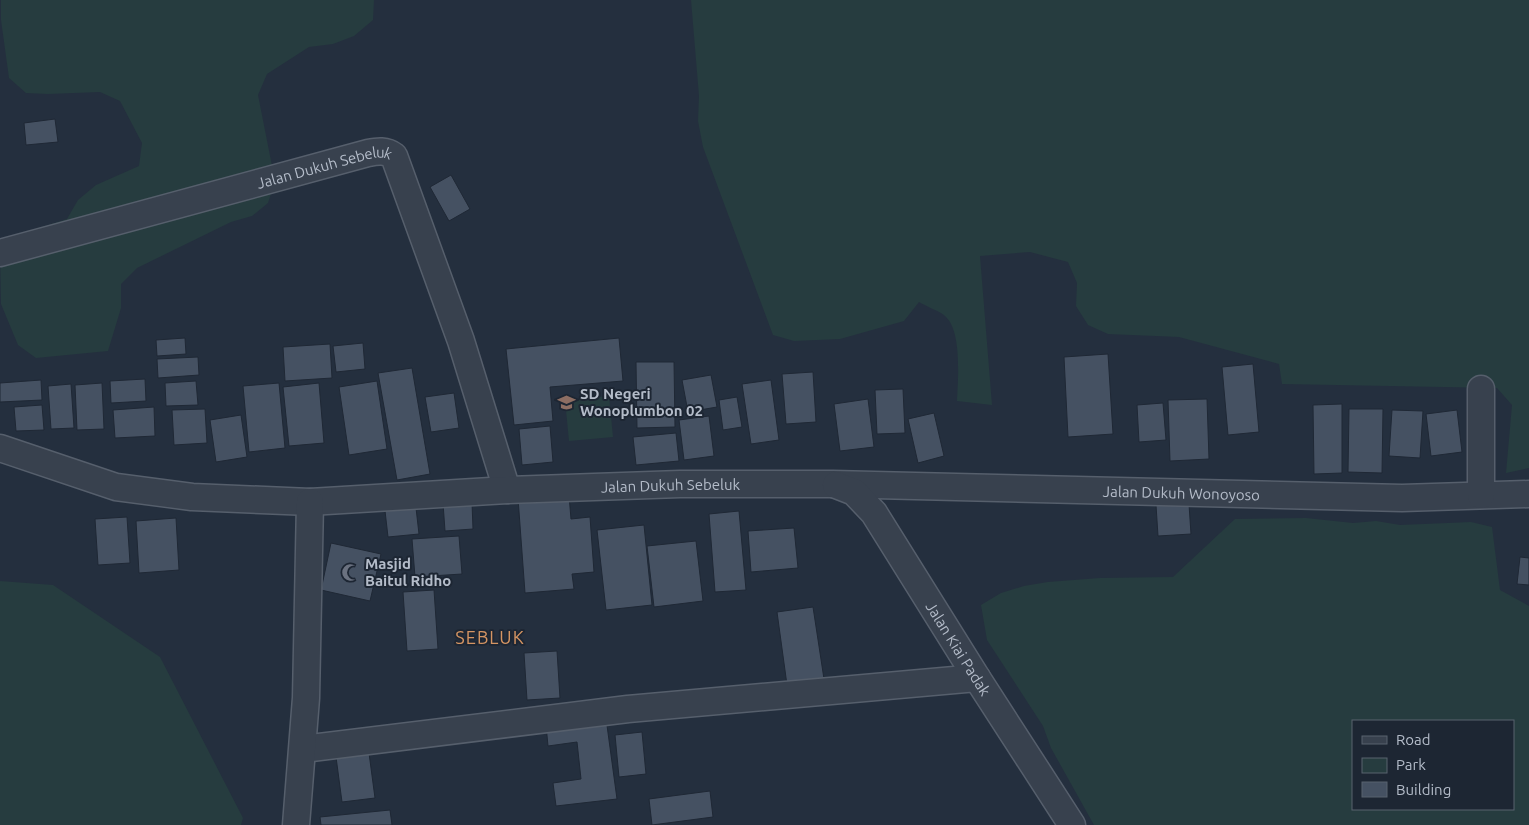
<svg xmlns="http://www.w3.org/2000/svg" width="1529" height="825" viewBox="0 0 1529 825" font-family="Ubuntu,sans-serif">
<rect width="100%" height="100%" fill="#242f3e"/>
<path fill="#263c3f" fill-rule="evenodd" d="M1 0H374L373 20 354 36 333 44 309 47 267 74 258 95 275 181 268 203 252 216 231 222 137 268 121 284V308L108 351 36 358 18 345 1 304 0 249 20 234 67 219 78 200 96 185 139 166 142 143 120 101 100 92 48 94 26 93 9 78 1 20Z
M691 0H1529V468L1506 473 1512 405 1497 388 1282 384 1279 364 1179 337 1108 334 1088 325 1076 306 1077 283 1068 262 1030 252 980 256 992 405 957 401C958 381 962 332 946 317 942 312 925 306 919 302L904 321 840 339 794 341 773 335 703 147 698 121 699 96Z
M609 396 613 437 569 441 565 400Z
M1306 518 1353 523 1376 521 1400 525 1471 522 1492 527 1500 590 1529 606V825H1094L1051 748 1043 726 987 640 981 605 1001 593 1024 586 1048 582 1100 578 1173 577 1235 519ZM1353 721H1513V809H1353Z
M0 581 53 585 160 657 243 818 241 825H0Z"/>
<path fill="#455162" stroke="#1f2835" d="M55 119 58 142 26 145 24 123Z
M451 175 470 209 449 221 430 187Z
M185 338 186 354 157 356 156 340Z
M619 338 623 381 550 387 553 421 514 425 506 349Z
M363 343 365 369 336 372 333 346Z
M330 344 332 378 285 381 283 347Z
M1108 354 1113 434 1068 437 1064 357Z
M198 357 199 375 158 378 157 359Z
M636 362H674L675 427 637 428Z
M1253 364 1259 432 1228 435 1222 367Z
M412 368 430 474 397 480 378 373Z
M813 372 816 422 786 424 782 374Z
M711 375 717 407 688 412 682 380Z
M145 379 146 401 111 403 110 381Z
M41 380 42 400 0 402V383Z
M771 380 779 440 751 444 742 384Z
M196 381 198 405 166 406 165 383Z
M377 381 387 449 349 455 339 387Z
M102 383 104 429 77 430 75 385Z
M279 383 285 448 249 452 243 386Z
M319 383 324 443 289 446 283 387Z
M71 384 74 428 51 429 48 386Z
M903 389 905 433 877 434 875 390Z
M454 393 459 428 431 432 425 397Z
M737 397 742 427 723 430 719 400Z
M868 399 874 447 840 451 834 404Z
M1207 399 1209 459 1170 461 1168 400Z
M1163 403 1166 440 1139 442 1137 405Z
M1342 404V473L1314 474 1313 405Z
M42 405 44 430 16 431 14 407Z
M154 407 155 436 115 438 113 410Z
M205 409 207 443 174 445 172 410Z
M1349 409H1383L1382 473 1348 472Z
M1392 410 1423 411 1420 458 1389 456Z
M1457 410 1462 452 1431 456 1426 414Z
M934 413 944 456 918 463 908 419Z
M241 415 247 457 216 462 210 420Z
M709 416 714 456 684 460 679 420Z
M550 426 553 462 522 465 519 429Z
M676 433 679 461 636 465 633 437Z
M569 495 571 519 590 517 594 572 572 574 574 589 525 593 518 498Z
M415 499 419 534 388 537 384 502Z
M472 502 473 529 445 531 443 503Z
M1189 504 1191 534 1158 536 1156 505Z
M739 511 746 590 715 592 709 514Z
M127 517 130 563 98 565 95 519Z
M176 518 179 570 139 573 136 521Z
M644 525 652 605 606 610 597 530Z
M794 528 798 568 751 572 748 531Z
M459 536 462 574 415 577 412 539Z
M696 541 703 601 654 607 647 546Z
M331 543 381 554 370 601 321 590Z
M1520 557 1529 558V585L1517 584Z
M434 590 438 649 407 651 403 592Z
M813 607 824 679 787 685 777 612Z
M557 651 560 698 527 700 524 653Z
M606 718 617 799 556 806 553 783 581 779 577 742 548 746 546 725Z
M642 732 646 774 619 777 615 735Z
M369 753 375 798 342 802 336 757Z
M710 791 713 817 652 825 649 799Z
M390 810 392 825H321L320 817Z"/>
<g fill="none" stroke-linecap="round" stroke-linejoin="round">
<defs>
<g id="minor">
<path id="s1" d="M0 253 368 153C378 151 386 150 394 156L461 341 507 490"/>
<path id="s2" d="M0 448 116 487 192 497 310 502 507 490 680 484H833L1402 498 1529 494"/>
<path id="s3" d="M836 485 854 492 874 513 977 678 1072 825"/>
<path d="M1481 495V389"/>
<path d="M303 749 628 709 977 678"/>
<path d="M296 825 306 698 310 502"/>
</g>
</defs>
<use href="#minor" stroke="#565f6c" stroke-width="29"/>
<use href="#minor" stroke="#38414e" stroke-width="26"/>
</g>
<defs>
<symbol id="school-bare" viewBox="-9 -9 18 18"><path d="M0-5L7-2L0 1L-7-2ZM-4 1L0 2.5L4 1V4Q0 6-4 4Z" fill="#8d6e63" stroke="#1d2633" stroke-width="2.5" paint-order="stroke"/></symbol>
<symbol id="mosque-bare" viewBox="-9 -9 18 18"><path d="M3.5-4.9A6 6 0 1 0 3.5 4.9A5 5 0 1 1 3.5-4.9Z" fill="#6b7280" stroke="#1d2633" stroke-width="2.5" paint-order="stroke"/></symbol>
</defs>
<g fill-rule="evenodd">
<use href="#school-bare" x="554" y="390" width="25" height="25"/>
<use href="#mosque-bare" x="338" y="560" width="25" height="25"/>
</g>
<g text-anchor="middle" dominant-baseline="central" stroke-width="4" stroke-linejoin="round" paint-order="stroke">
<g font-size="15" fill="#b4bcc9" stroke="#1d2633">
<text stroke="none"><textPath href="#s1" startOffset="336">Jalan Dukuh Sebeluk</textPath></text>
<text stroke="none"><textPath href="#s2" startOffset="678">Jalan Dukuh Sebeluk</textPath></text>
<text stroke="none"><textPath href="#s2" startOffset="1189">Jalan Dukuh Wonoyoso</textPath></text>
<text stroke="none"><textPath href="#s3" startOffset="208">Jalan Kiai Padak</textPath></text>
</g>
<g font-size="15" font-weight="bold" fill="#b4bcc9" stroke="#1d2633" text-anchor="start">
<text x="580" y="393">SD Negeri<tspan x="580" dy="17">Wonoplumbon 02</tspan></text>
<text x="365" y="563">Masjid<tspan x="365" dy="17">Baitul Ridho</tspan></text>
</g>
<g font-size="18" letter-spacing="1" fill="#d59563" stroke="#1d2633">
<text x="490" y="637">SEBLUK</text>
</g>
</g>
<rect x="1352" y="720" width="162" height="90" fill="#1d2633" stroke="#59626f"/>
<rect x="1362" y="736" width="25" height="8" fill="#38414e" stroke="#59626f"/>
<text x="1396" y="745" font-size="15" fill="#b4bcc9">Road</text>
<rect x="1362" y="758" width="25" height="15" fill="#263c3f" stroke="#59626f"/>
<text x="1396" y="770" font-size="15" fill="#b4bcc9">Park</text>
<rect x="1362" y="782" width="25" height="15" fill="#455162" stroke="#59626f"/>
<text x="1396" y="795" font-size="15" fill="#b4bcc9">Building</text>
</svg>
